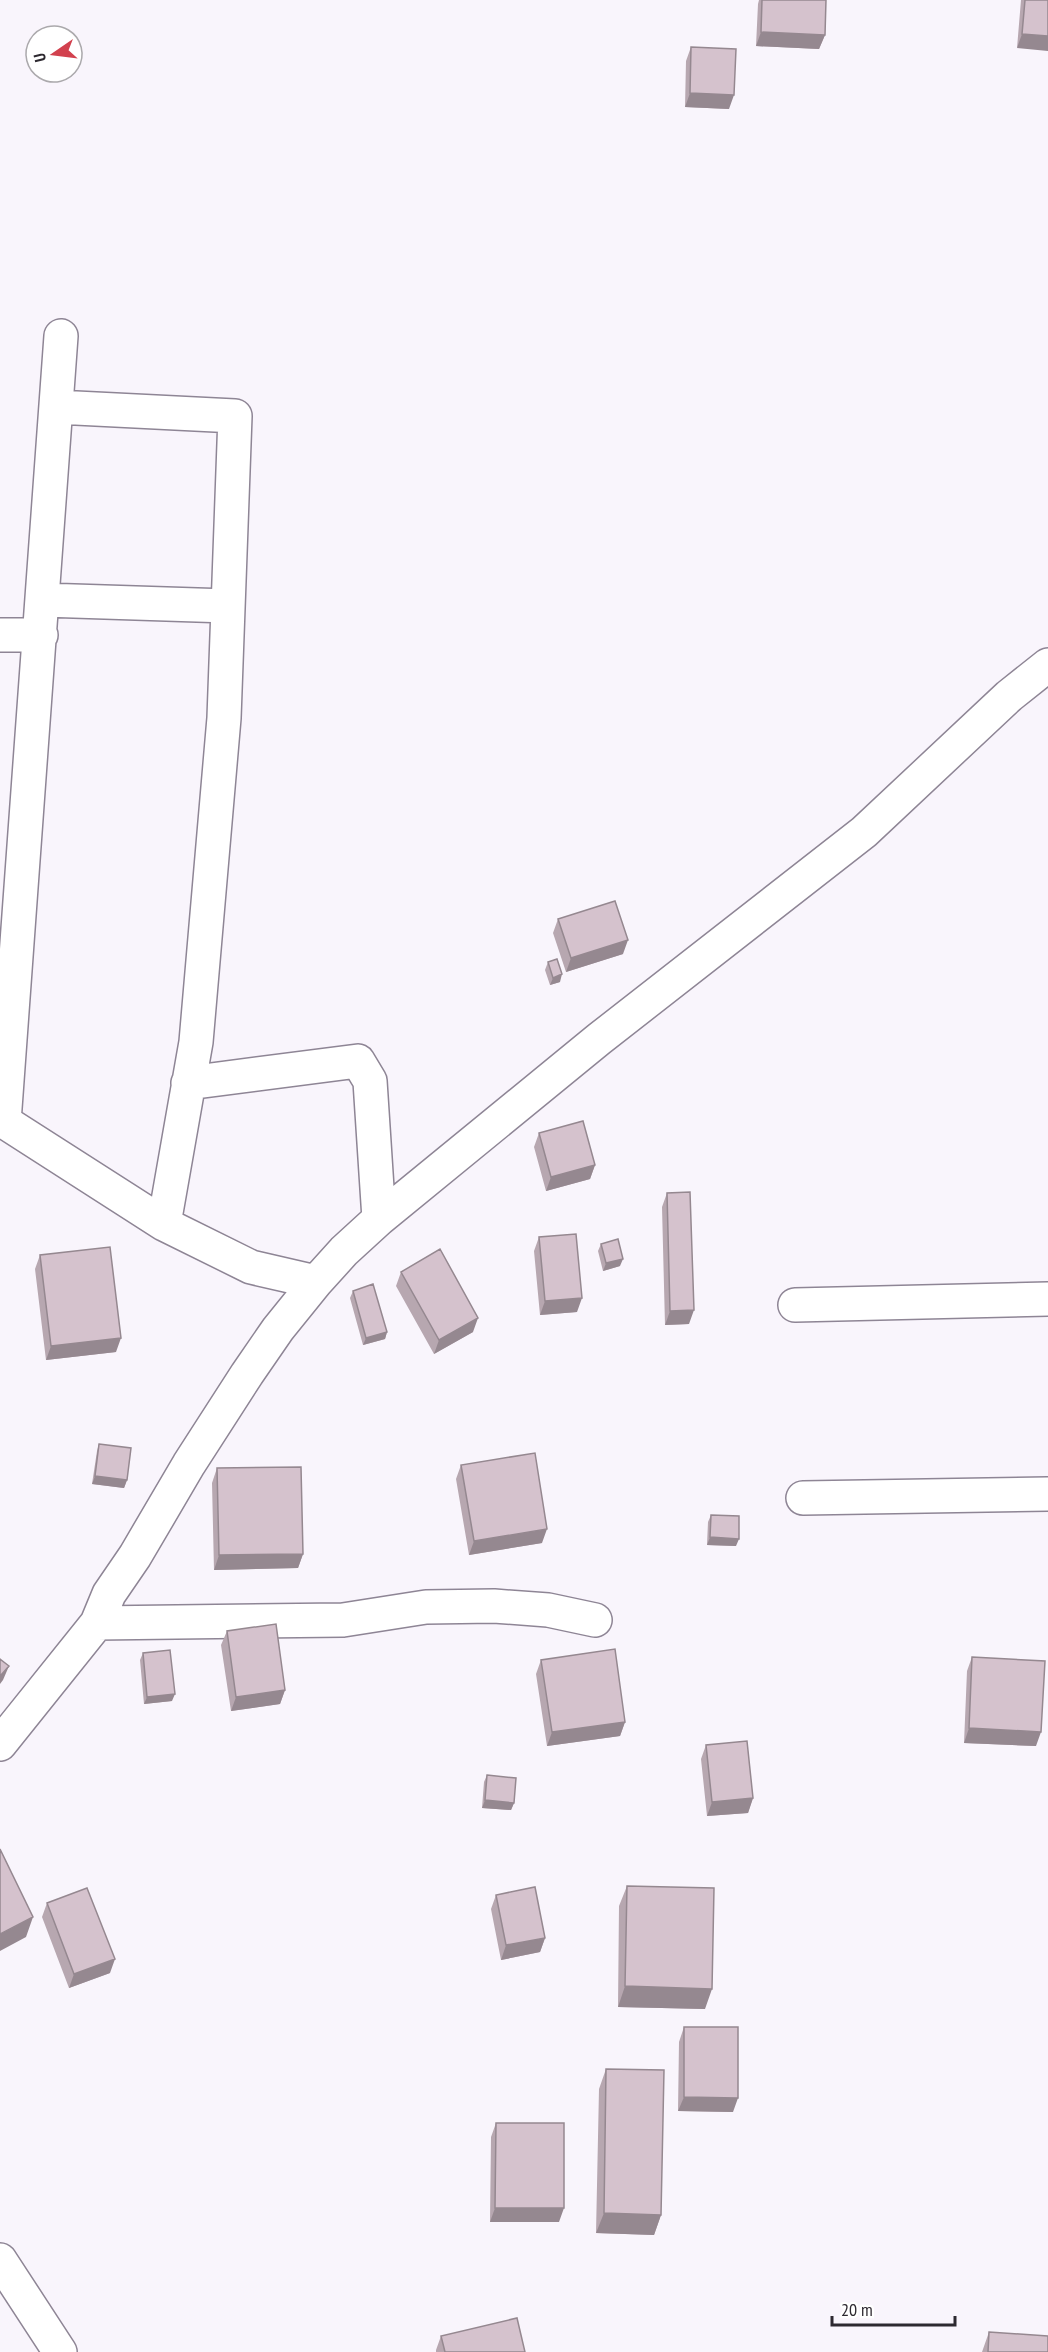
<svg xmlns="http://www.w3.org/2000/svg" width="1048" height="2352" viewBox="0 0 1048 2352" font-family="'PT Sans Narrow',sans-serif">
<rect width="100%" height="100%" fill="#f9f5fc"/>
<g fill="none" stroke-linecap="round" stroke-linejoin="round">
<defs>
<path id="minor" d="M56 407 235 416 224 718 196 1042 164 1224
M43 600 228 606
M0 635H41
M188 1083 358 1061 370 1081 379 1219
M0 1119 164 1224 251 1267 316 1282
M4 1122 61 336
M795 1305 1048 1299
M803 1498 1048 1494
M97 1623 343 1620 426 1607 494 1606 548 1610 595 1620
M0 1744 97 1623 109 1594 135 1556 189 1464 247 1374 278 1329 316 1282 344 1251 379 1219 599 1039 864 832 1009 696 1048 665
M0 2260 60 2352"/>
</defs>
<use href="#minor" stroke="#8e8595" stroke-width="36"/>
<use href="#minor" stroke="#fff" stroke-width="33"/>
</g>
<path fill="#b7a7b0" d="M759 0H826L825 35 819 49 756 46 758 4Z
M1021 0H1048L1017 48Z
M691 47 729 109 685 107 686 61Z
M558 919 623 954 566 972 553 933Z
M548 962 560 982 550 985 545 970Z
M539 1133 595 1165 590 1179 546 1191 534 1147Z
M667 1193 689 1324 665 1325 662 1207Z
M539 1237 577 1312 540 1315 534 1251Z
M601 1244 620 1266 603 1271 598 1251Z
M40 1255 116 1352 46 1360 35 1269Z
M401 1272 473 1332 434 1354 396 1286Z
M353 1291 387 1332 385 1339 363 1345 350 1298Z
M99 1444 127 1480 124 1488 92 1484 97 1451Z
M461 1465 542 1543 469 1555 456 1479Z
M217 1468 303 1554 298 1568 214 1570 212 1483Z
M711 1515 736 1546 707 1545 708 1522Z
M227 1631 285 1690 280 1704 231 1711 221 1645Z
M143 1653 172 1701 144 1704 140 1660Z
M972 1657 1036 1746 964 1743 967 1671Z
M541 1660 625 1722 620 1736 547 1746 536 1674Z
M706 1745 753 1798 748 1813 707 1816 701 1759Z
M487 1775 514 1803 511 1810 482 1808 484 1782Z
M627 1886 705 2009 618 2007 619 1906Z
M496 1895 545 1938 540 1952 501 1960 491 1909Z
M47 1903 110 1973 69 1988 42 1917Z
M684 2027 733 2112 678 2111 679 2042Z
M606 2069 661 2215 654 2235 596 2233 599 2089Z
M496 2123 559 2222H490L491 2137Z
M989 2332 1048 2352H982Z
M441 2336 525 2352H436V2350Z"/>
<path fill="#958890" d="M761 32 825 35 819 49 756 46Z
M1022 34 1048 36V51L1017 48Z
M690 93 734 95 729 109 685 107Z
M628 940 623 954 566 972 571 958Z
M562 974 560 982 550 985 553 978Z
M595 1165 590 1179 546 1191 551 1177Z
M623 1259 620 1266 603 1271 606 1263Z
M582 1298 577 1312 540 1315 545 1301Z
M694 1310 689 1324 665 1325 670 1311Z
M478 1318 473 1332 434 1354 439 1340Z
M387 1332 385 1339 363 1345 366 1338Z
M121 1338 116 1352 46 1360 51 1346Z
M95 1476 127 1480 124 1488 92 1484Z
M547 1529 542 1543 469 1555 474 1541Z
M710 1537 739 1539 736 1546 707 1545Z
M303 1554 298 1568 214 1570 219 1555Z
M9 1666 3 1680 0 1684V1676Z
M285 1690 280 1704 231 1711 236 1697Z
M175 1694 172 1701 144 1704 147 1697Z
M625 1722 620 1736 547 1746 552 1732Z
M969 1728 1041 1732 1036 1746 964 1743Z
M753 1798 748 1813 707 1816 712 1802Z
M485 1800 514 1803 511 1810 482 1808Z
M33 1917 26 1937 0 1951V1934Z
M545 1938 540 1952 501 1960 506 1945Z
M115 1959 110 1973 69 1988 74 1974Z
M625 1986 712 1989 705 2009 618 2007Z
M684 2097 738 2098 733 2112 678 2111Z
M495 2208H564L559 2222H490Z
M604 2213 661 2215 654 2235 596 2233Z"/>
<path fill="#d5c2cd" stroke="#958890" stroke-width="1.5" d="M762 0H826L825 35 761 32Z
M1025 0H1048V36L1022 34Z
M691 47 736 49 734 95 690 93Z
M615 901 628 940 571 958 558 919Z
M557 959 562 974 553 978 548 962Z
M583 1121 595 1165 551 1177 539 1133Z
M690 1192 694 1310 670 1311 667 1193Z
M576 1234 582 1298 545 1301 539 1237Z
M618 1239 623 1259 606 1263 601 1244Z
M110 1247 121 1338 51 1346 40 1255Z
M440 1249 478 1318 439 1340 401 1272Z
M373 1284 387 1332 366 1338 353 1291Z
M99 1444 131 1448 127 1480 95 1476Z
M535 1453 547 1529 474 1541 461 1465Z
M301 1467 303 1554 219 1555 217 1468Z
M711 1515 739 1516V1539L710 1537Z
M276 1624 285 1690 236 1697 227 1631Z
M615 1649 625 1722 552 1732 541 1660Z
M170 1650 175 1694 147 1697 143 1653Z
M972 1657 1045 1661 1041 1732 969 1728Z
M0 1659 9 1666 0 1676Z
M747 1741 753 1798 712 1802 706 1745Z
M487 1775 516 1778 514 1803 485 1800Z
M0 1849 33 1917 0 1934Z
M627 1886 714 1888 712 1989 625 1986Z
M535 1887 545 1938 506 1945 496 1895Z
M87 1888 115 1959 74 1974 47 1903Z
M684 2027H738V2098L684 2097Z
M606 2069 664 2070 661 2215 604 2213Z
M496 2123H564V2208H495Z
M517 2318 525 2352H445L441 2336Z
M989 2332 1048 2336V2352H988Z"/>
<g transform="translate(54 54) rotate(256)"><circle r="28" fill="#ffffff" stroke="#aba9ac" stroke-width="1.5"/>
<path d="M0-4.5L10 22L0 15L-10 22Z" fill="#d2414e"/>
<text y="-9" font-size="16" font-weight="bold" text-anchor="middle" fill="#2d2930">U</text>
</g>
<path d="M832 2316v9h123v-9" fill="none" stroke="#2d2930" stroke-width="3"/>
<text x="841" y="2316" font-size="18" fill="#2d2930" stroke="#ffffff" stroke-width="4.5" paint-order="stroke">20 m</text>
</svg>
